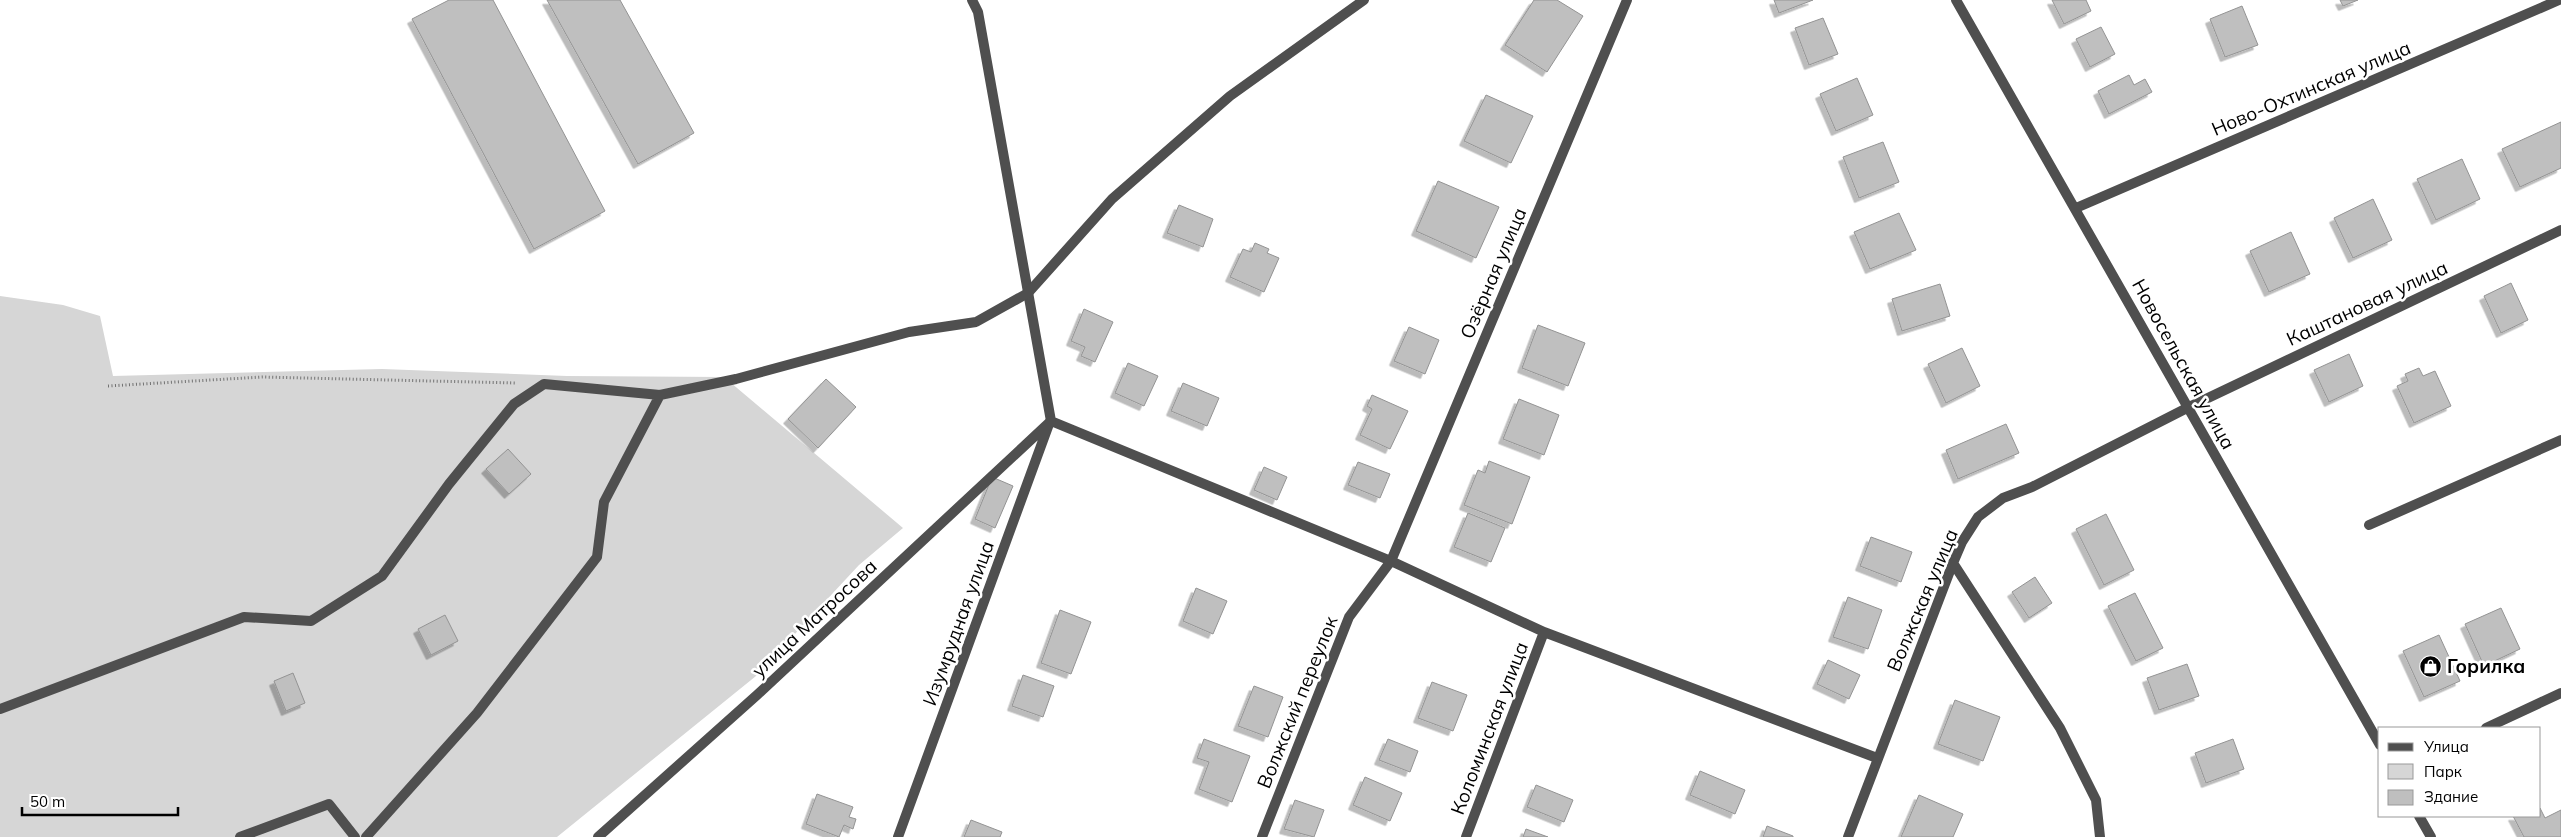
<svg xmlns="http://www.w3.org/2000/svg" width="2561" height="837" viewBox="0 0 2561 837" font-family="Mulish,sans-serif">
<defs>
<filter id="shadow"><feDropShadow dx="-4.5" dy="4.5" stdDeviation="0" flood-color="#0004"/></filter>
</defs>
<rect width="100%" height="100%" fill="#fff"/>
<path fill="#d6d6d6" d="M0 296 63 305 100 316 113 376 382 369 567 376 724 377 903 528 859 565 756 676 557 837H0Z"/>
<path fill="#bfbfbf" stroke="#939393" filter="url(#shadow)" d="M449 0H493L605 211 534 249 412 19Z
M547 0H620L694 133 638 164Z
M1534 0H1557L1583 16 1547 72 1505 45Z
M1774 0H1813L1779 13Z
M2052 0H2086L2091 11 2064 24Z
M2340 0H2358L2343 6Z
M2242 6 2258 45 2225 57 2210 19Z
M1823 18 1838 54 1809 65 1795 28Z
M2101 27 2115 54 2090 67 2076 39Z
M2129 75 2134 85 2145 79 2152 92 2109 114 2098 91Z
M1857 78 1873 115 1836 131 1820 94Z
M1486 95 1533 116 1511 163 1464 141Z
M2561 122V168L2520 187 2502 149Z
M1883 142 1899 182 1859 198 1843 157Z
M2462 159 2480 199 2436 220 2417 179Z
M1438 181 1499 207 1476 258 1416 231Z
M2373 199 2392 240 2353 258 2334 218Z
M1179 205 1213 219 1203 247 1167 233Z
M1899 213 1916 250 1870 269 1854 232Z
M2291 232 2310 274 2269 292 2250 251Z
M1255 243 1269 249 1267 253 1279 258 1264 292 1230 277 1243 249 1251 252Z
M2511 283 2528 320 2501 333 2484 296Z
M1940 284 1950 316 1902 331 1892 299Z
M1084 309 1113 322 1095 362 1081 356 1085 347 1071 341Z
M1538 325 1585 343 1568 386 1522 368Z
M1409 327 1439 340 1425 374 1394 361Z
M1962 348 1980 386 1946 403 1928 364Z
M2349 354 2363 386 2329 402 2314 370Z
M1128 363 1158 376 1144 406 1115 393Z
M2419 368 2423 376 2435 371 2451 406 2414 423 2397 386 2408 381 2405 374Z
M826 379 856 407 818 448 788 419Z
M1183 383 1219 398 1207 426 1171 411Z
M1372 395 1408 411 1390 449 1360 435 1372 409 1367 406Z
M1519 399 1559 415 1544 455 1503 439Z
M2006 424 2019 453 1958 479 1946 450Z
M508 449 531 474 509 494 486 469Z
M1489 461 1530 477 1512 524 1464 505 1478 470 1485 473Z
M1358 462 1390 474 1380 498 1348 485Z
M1264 467 1287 477 1277 500 1254 490Z
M992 477 1013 486 995 528 975 519Z
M1468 513 1505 528 1491 562 1454 547Z
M2106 514 2134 570 2104 585 2076 529Z
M1871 537 1912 552 1901 582 1860 566Z
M2035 577 2052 603 2029 618 2012 592Z
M1196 588 1227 601 1213 634 1183 621Z
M2135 593 2163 648 2136 661 2108 606Z
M1848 597 1882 610 1868 649 1833 637Z
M2501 608 2520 649 2484 666 2465 624Z
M1060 610 1091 622 1071 674 1041 663Z
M445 615 458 641 431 655 418 629Z
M2439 635 2460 681 2424 697 2403 651Z
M1828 660 1860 675 1849 699 1817 684Z
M2187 664 2199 696 2159 710 2147 678Z
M293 673 305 703 286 711 274 681Z
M1023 675 1054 686 1043 717 1012 706Z
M1432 682 1467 695 1453 731 1418 718Z
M1254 686 1283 697 1268 737 1238 726Z
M1955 700 2000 717 1983 761 1938 744Z
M1204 739 1250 756 1232 802 1199 789 1209 762 1197 758Z
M1388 739 1418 751 1410 772 1379 760Z
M2233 739 2244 769 2206 783 2195 753Z
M1700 771 1745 790 1735 814 1690 795Z
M1365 777 1402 793 1390 821 1353 805Z
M1536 785 1573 800 1564 822 1527 807Z
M817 794 853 807 849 817 856 819 853 829 844 825 839 837 806 824Z
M1919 795 1963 814 1953 837H1901Z
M1295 800 1324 810 1314 837 1284 829Z
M2540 808 2545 818 2561 810V837H2524L2513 816H2540Z
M971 820 1002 832 1000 837H964Z
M1767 826 1793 836V837H1763Z
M1526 829 1548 837H1523Z"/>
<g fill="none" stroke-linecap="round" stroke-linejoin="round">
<path stroke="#717171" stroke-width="3" stroke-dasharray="1 2.5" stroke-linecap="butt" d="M108 386 262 377 516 383"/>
<path stroke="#4f4f4f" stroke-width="10" d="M972 0 978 12 1051 421 1391 561 1627 0
M2369 525 2561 440"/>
<path stroke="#4f4f4f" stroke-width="10" d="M1953 563 2060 728 2096 800 2100 837
M0 709 244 617 311 621 382 576 449 484 514 404 544 384 660 395
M2486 728 2561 693
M240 837 329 804 355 837
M366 837 477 713 597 557 604 502 660 395 736 379 909 332 976 322 1028 293 1112 199 1230 96 1364 0
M598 837 757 695 1051 421
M898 837 1049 424
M1262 837 1349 617 1391 561 1544 632 1877 758
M1466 837 1544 632
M1848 837 1953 563 1962 542 1978 517 2003 498 2032 487 2189 407 2561 230"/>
<path stroke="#4f4f4f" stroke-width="10" d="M1956 0 2380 745
M2076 208 2559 0
M2419 816 2431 837"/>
</g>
<defs>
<symbol id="shop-disc" viewBox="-11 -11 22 22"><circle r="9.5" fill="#000" stroke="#fff"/><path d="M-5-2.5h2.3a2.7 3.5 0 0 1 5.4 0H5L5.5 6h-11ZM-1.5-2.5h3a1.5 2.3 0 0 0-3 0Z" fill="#fff"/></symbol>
</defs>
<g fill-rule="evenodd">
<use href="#shop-disc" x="2418" y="654" width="25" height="25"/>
</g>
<g text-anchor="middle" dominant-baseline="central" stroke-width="5" stroke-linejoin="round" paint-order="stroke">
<g font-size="19" fill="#000" stroke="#fff">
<text transform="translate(2311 88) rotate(-23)">Ново-Охтинская улица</text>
<text transform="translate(1493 273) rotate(-67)">Озёрная улица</text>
<text transform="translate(2367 303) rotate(-25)">Каштановая улица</text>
<text transform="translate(2184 364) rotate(61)">Новосельская улица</text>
<text transform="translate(1922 600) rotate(-67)">Волжская улица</text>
<text transform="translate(814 618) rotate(-43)">улица Матросова</text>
<text transform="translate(958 623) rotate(-70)">Изумрудная улица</text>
<text transform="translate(1297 702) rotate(-68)">Волжский переулок</text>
<text transform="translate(1489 728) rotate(-69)">Коломинская улица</text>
</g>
<g font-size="19" font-weight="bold" fill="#000" stroke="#fff" text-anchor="start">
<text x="2447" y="666">Горилка</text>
</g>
</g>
<rect x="2378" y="727" width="162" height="90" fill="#ffffff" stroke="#999999"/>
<rect x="2388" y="743" width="25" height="8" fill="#4f4f4f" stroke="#999999"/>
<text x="2424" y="752" font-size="15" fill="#000000">Улица</text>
<rect x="2388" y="764" width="25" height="15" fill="#d6d6d6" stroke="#999999"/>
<text x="2424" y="777" font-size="15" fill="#000000">Парк</text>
<rect x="2388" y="790" width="25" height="15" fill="#bfbfbf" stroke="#999999"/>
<text x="2424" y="802" font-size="15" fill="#000000">Здание</text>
<path d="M22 807v8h156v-8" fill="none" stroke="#000000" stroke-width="2.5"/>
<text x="30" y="807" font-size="15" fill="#000000" stroke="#ffffff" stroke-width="4" paint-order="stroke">50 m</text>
</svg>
